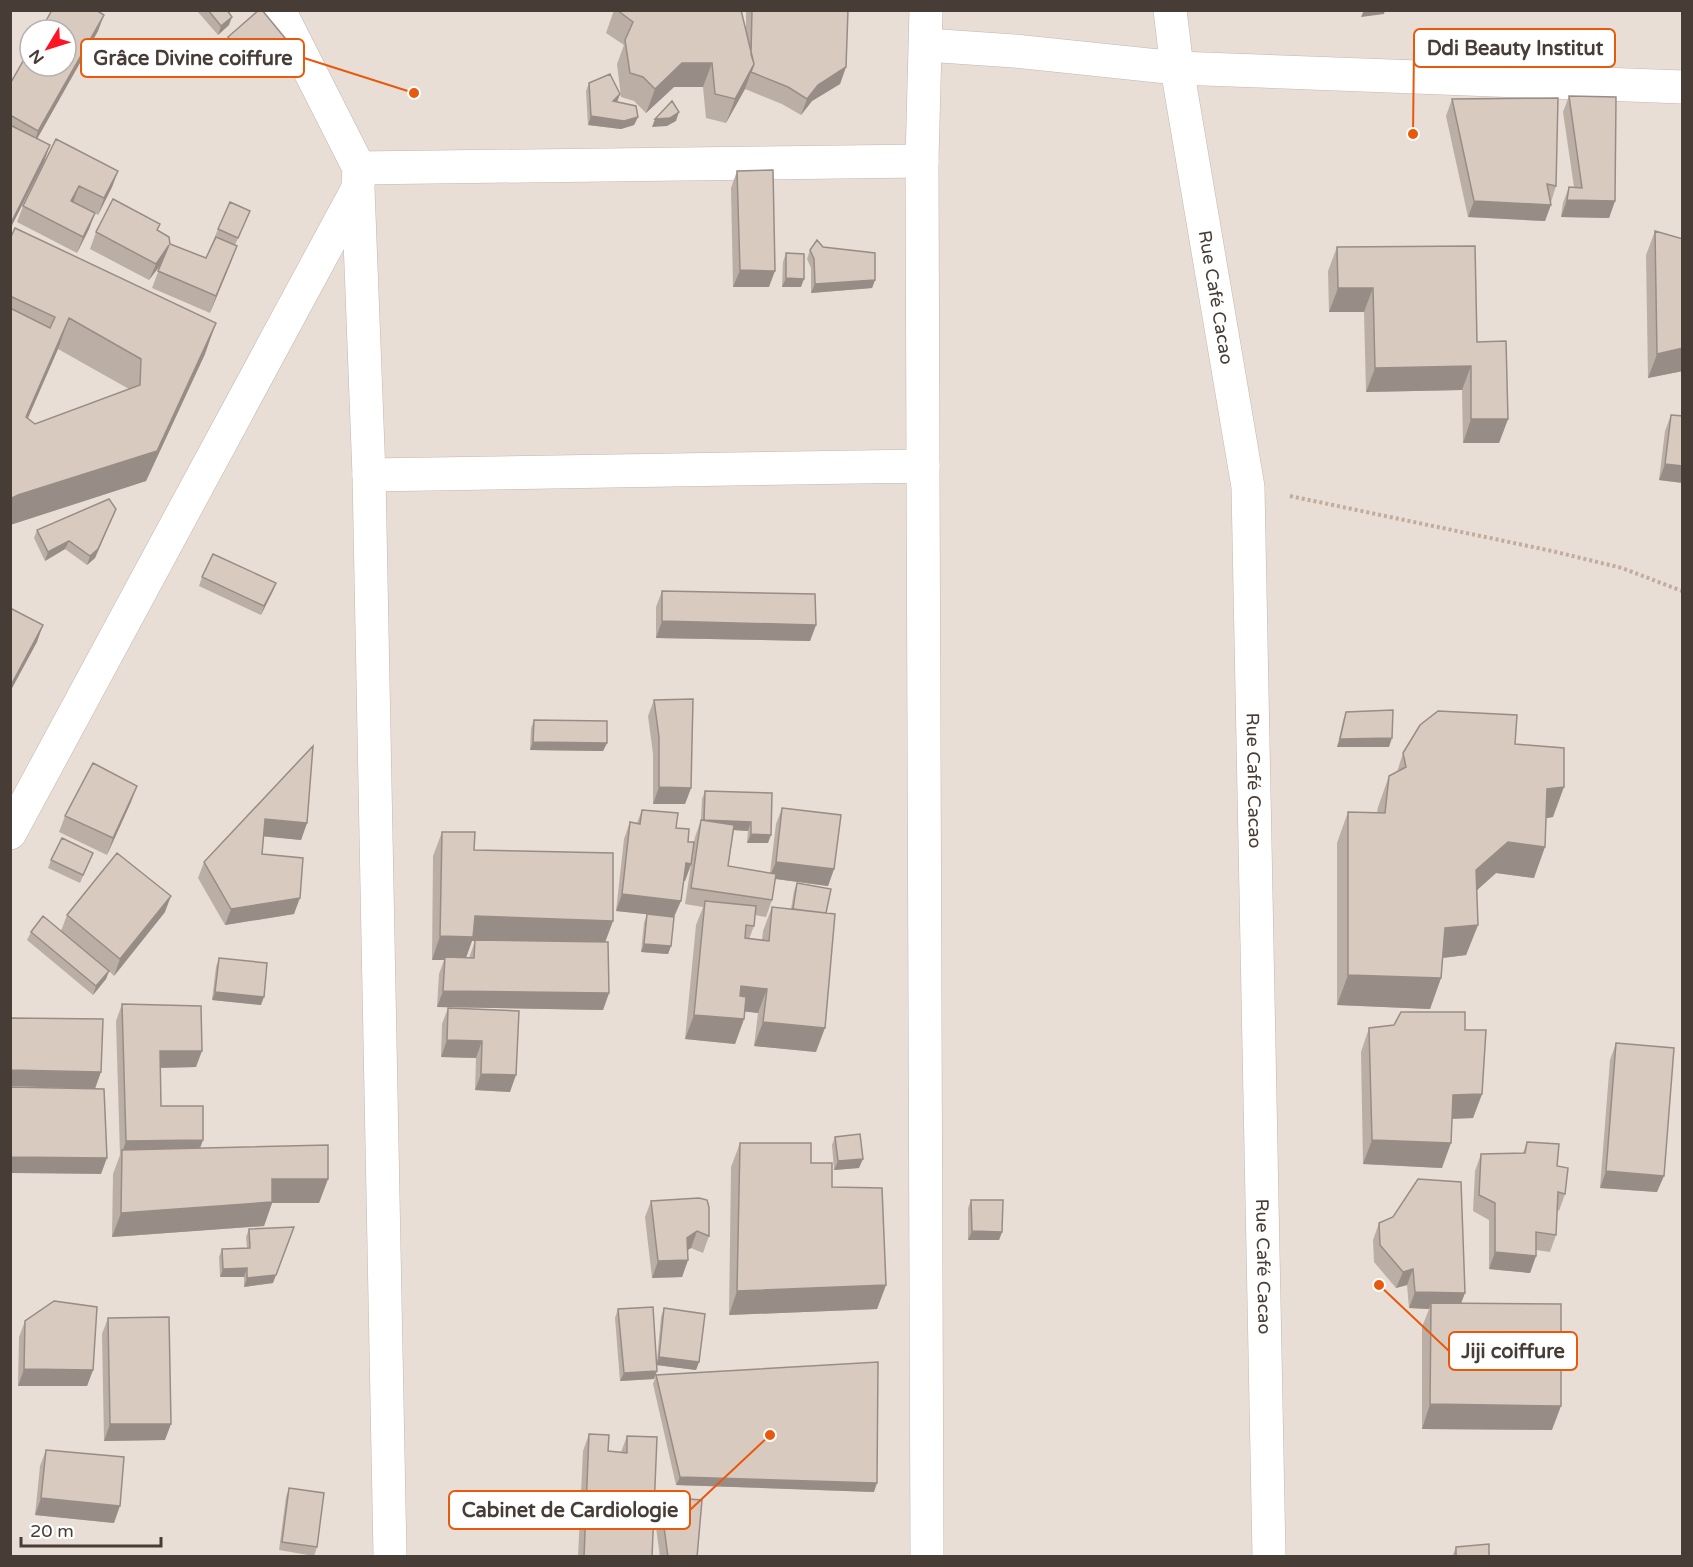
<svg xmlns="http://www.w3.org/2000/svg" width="1693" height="1567" viewBox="0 0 1693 1567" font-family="'Varela Round',sans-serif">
<rect width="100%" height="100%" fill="#f4eee8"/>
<path fill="#e8ded6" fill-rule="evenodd" d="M11 11H1682V1556H11ZM30 30H66V66H30Z"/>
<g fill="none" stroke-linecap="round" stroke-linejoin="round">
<defs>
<g id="street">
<path d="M279 10 359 168 358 188 369 475 390 1556"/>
<path id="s1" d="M1170 10 1177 68 1248 487 1269 1556"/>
<path d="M926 45 1014 51 1177 68 1682 87"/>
<path d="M359 168 922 161"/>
<path d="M923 466 922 161 926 10"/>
<path d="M369 475 923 466 927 1556"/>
<path d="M10 833 357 190"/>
</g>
</defs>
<use href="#street" stroke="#c3b6ad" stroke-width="34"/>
<path stroke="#c2ac9b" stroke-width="4" stroke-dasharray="3 3" stroke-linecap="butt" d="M1290 496 1552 551 1622 568 1682 591"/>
<use href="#street" stroke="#fff" stroke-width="33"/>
</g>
<path fill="#bbaea5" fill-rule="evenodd" d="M199 10H227L229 25 218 35 198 12Z
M614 10H741L746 31V10H848L846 67 840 84 812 101 801 115 782 104 745 89 726 123 706 118 703 87H674L646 113 634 101 621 97 617 64 624 45 606 33Z
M98 31 37 138 44 162 10 229V84Z
M228 37 294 49 291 57 270 75 260 62 247 73 224 45Z
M589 83 620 94 617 102 638 117 634 125 621 129 588 125 586 91Z
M1569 96 1615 201 1609 218 1561 217 1563 203 1569 187H1574L1563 112Z
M1452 99 1556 186 1545 221 1468 217 1446 116Z
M118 171 112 187 98 215 95 213 89 229 77 253 17 222 23 206Z
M737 171 769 287H733L731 188Z
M250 211 235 245 231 262 210 313 152 288 161 264 149 280 90 249 96 232 158 231 170 244 206 258 218 229Z
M1655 231 1683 371 1648 378 1646 255Z
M10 239 205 354 146 481 10 525ZM58 349 129 389 35 424 27 418Z
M823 247 875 280 872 288 811 293V268L807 259 810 250Z
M1337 247 1477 342 1508 419 1499 443H1463L1462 390 1366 392 1364 312H1329L1328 271Z
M786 253 801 287H782L783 262Z
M1671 415 1683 483 1659 480 1665 431Z
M116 509 95 558 87 565 65 549 45 561 34 538 37 530Z
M202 577 276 583 261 615 199 586Z
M662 591 816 625 810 641 656 638V607Z
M654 700 691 788 685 804H653V754L648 716Z
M1346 712 1389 747H1337L1343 721Z
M534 720 607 743 603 751 530 750 531 728Z
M1515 744 1553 817 1546 818 1534 878 1496 873 1477 890 1478 925 1466 955 1443 958 1441 978 1430 1009 1337 1005V843L1348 812H1377L1378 807 1389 776 1397 772 1403 753Z
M313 746 307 823 301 840 264 836 262 854 294 914 225 925 198 878 204 862Z
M705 791 772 793 768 843H747L748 831 734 830 728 866 770 873 776 824 782 808 834 869 828 886 775 879 772 900 766 917 755 915 754 926 749 939 762 940 763 931 772 907 791 909 794 891 797 883 826 913 816 1052 754 1046 758 1013 744 1011V1019L735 1044 685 1039 696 925 703 907 685 904 691 865 685 881 683 880 674 917 671 946 668 954 641 952 644 923 647 914 672 917 616 911 624 839 630 822 637 823 642 810 676 828 688 842 692 853 695 837 701 820 702 799Z
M131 802 107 855 59 832 65 816Z
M442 832 474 850 613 921 605 942 609 993 603 1010 437 1007 439 974 444 960H432L433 856ZM472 941H475L469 958H465Z
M93 853 80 883 48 868 51 860Z
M165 912 114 976 109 971 106 979 93 995 27 940 31 932 61 931 67 915Z
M219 958 261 1005 212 1000 216 967Z
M122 1004 196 1067 161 1068V1106L200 1148 328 1179 319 1203H272L264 1226 112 1237 113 1174 120 1155 116 1021Z
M448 1008 519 1011 510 1092 475 1090 476 1058 441 1057 442 1024Z
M1369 1028 1465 1030 1482 1094 1473 1118 1452 1119 1442 1168 1363 1164 1361 1052Z
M1616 1043 1657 1192 1600 1188 1610 1060Z
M835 1137 859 1168 834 1170 832 1145Z
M1527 1142 1557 1166 1565 1194 1559 1211 1557 1210 1556 1235 1550 1252 1536 1250V1256L1530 1273 1489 1269V1220L1473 1211 1475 1171 1481 1154 1523 1153Z
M740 1143 811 1163 832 1187 886 1285 877 1309 729 1315 731 1167Z
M971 1200 1002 1232 999 1240H968V1208Z
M651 1201 709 1236 703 1253 691 1248 688 1250V1260L682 1277 652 1278 645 1217Z
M1379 1223 1461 1304 1552 1430 1422 1429V1327L1429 1309 1409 1308 1407 1285 1396 1288 1374 1262 1373 1240Z
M249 1229 273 1283 244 1287V1277H220L219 1257 222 1249 247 1248 246 1237Z
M664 1308 699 1362 696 1370 657 1365V1371L654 1379 620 1381 615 1318 618 1309 657 1360 661 1317Z
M108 1318 165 1440 104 1441 102 1334Z
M25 1321 93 1370 87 1386H18L19 1337Z
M656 1375 874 1492 676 1485 653 1384Z
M589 1434 608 1451 621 1452 627 1436 652 1557H578L583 1451Z
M46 1450 114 1523 35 1515 40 1466Z
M289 1488 317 1547 314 1556 279 1550 286 1497Z
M660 1497 697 1557H660L654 1513Z
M1456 1547 1489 1557H1452Z"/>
<path fill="#988d86" d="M1364 10H1385L1384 14 1361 17Z
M104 15 98 31 32 148 38 131Z
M232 17 229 25 218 35 221 26Z
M294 49 291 57 270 75 273 66Z
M263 54 260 62 247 73 250 64Z
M682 63H712L703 87H674L646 113 655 89Z
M754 64 745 89 726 123 735 99Z
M846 67 840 84 812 101 801 115 807 99 818 85Z
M620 94 617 102 613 101Z
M679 112 676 121 667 126 652 127 655 119Z
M591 116 638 117 634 125 621 129 588 125Z
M50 145 44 162 10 229V225Z
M118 171 112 187 98 215 104 198Z
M79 186 73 203 71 201Z
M1567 200 1615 201 1609 218 1561 217Z
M1474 201 1551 205 1545 221 1468 217Z
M95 213 89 229 77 253 83 237Z
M169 245 163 262 149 280 156 264Z
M237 246 231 262 210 313 216 296Z
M740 270 775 271 769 287H733Z
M786 278 804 279 801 287H782Z
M875 280 872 288 811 293 815 284Z
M1338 288H1373L1364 312H1329Z
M69 318 58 349 15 448 26 417Z
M216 323 205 354 146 481 10 525V499Z
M1683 348V371L1648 378 1657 354Z
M1471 366 1462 390 1366 392 1375 368Z
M1471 419H1508L1499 443H1463Z
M1665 464 1683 466V483L1659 480Z
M116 509 95 558 87 565 90 556Z
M69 541 65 549 45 561 48 552Z
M276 583 273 591 261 615 264 606Z
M662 621 816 625 810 641 656 638Z
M43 625 37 642 10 692V687Z
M1392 738 1389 747H1337L1340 739Z
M533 742 607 743 603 751 530 750Z
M137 786 131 802 107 855 113 838Z
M659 787 691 788 685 804H653Z
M1564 787 1553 817 1536 820 1547 789Z
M265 819 307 823 301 840 259 836Z
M704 820 751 822 748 831 701 828Z
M751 834 771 835 768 843H747Z
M1508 842 1545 847 1534 878 1496 873 1465 901 1476 870Z
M776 862 834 869 828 886 769 878Z
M686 863 691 864 685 881 680 880Z
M622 894 681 901 674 917 616 911Z
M171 896 165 912 114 976 120 959Z
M300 898 294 914 225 925 231 909Z
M475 916 613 921 604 945 472 941 465 961 445 957 444 960H432L440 936Z
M1478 925 1466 955 1434 959 1445 928Z
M644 944 671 946 668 954 641 952Z
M109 971 106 979 93 995 96 986Z
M1348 975 1441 978 1430 1009 1337 1005Z
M741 986 767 989 758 1013 732 1010Z
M443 991 609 993 603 1010 437 1007Z
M215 992 264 997 261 1005 212 1000Z
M694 1015 744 1019 735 1044 685 1039Z
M763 1022 825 1028 816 1052 754 1046Z
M447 1040 482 1041 476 1058 441 1057Z
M160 1051H202L196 1067 154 1068Z
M10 1070 101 1072 95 1089 10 1086Z
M481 1074 516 1075 510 1092 475 1090Z
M1482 1094 1473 1118 1445 1119 1453 1095Z
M203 1140 197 1157 122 1153 126 1141Z
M1372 1140 1451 1143 1442 1168 1363 1164Z
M10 1157 107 1158 101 1174 10 1173Z
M863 1159 859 1168 834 1170 838 1161Z
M1606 1171 1664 1176 1657 1192 1600 1188Z
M272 1179H328L319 1203H272L264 1226 112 1237 121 1213Z
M697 1231 691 1248 681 1254 687 1238Z
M972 1231 1002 1232 999 1240H968Z
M291 1235 273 1283 244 1287 247 1278Z
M1495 1252 1536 1256 1530 1273 1489 1269Z
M688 1260 682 1277 652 1278 658 1261Z
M247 1268 244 1277H220L223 1269Z
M1413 1269 1407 1285 1396 1288 1403 1272Z
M886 1285 877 1309 729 1315 737 1291Z
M1415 1292 1465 1293 1459 1309 1431 1303 1429 1309 1409 1308Z
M659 1357 699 1362 696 1370 656 1365Z
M24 1369 93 1370 87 1386H18Z
M657 1371 654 1379 620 1381 624 1373Z
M1430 1404 1561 1406 1552 1430 1422 1429Z
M110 1424H171L165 1440 104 1441Z
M680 1477 877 1483 874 1492 676 1485Z
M41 1498 120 1506 114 1523 35 1515Z"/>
<path fill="#d9cac0" stroke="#988d86" stroke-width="1.5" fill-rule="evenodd" d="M52 10H96L104 15 38 131 10 115V84L30 49V66H66V30H41Z
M208 10H227L232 17 221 26Z
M259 10H262L294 49 273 66 263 54 250 64 228 37Z
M617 10H741L754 64 735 99 715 94 712 63H682L655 89 643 77 630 73 625 40 633 22Z
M752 10H848L846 67 818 85 807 99 788 87 751 72 754 64 751 54Z
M610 74 620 94 613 101 636 106 638 117 624 121 591 116 589 83Z
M1569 96 1616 97 1615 201 1567 200 1569 187 1582 188Z
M1558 98 1556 186 1547 184 1551 205 1474 201 1452 99Z
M672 101 679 112 670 118 655 119Z
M10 125 50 145 10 225Z
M56 139 118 171 104 198 79 186 71 201 95 213 83 237 23 206Z
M773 170 775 271 740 270 737 171Z
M113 199 160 224 157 230 169 237 170 244 206 258 216 237 237 246 216 296 158 271 169 245 156 264 96 232Z
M230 202 250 211 238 238 218 229Z
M15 228 216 323 157 451 18 495 10 499V308L50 328 55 317 10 296V239ZM69 318 141 359 140 385 35 424 26 417Z
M1655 231 1683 239V348L1657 354Z
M817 240 823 247 875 253V280L815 284 814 259 810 250Z
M1475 246 1477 342 1506 341 1508 419H1471V366L1375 368 1373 288H1338L1337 247Z
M786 253 804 254V279L786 278Z
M1671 415 1683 416V466L1665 464Z
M109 499 116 509 98 549 90 556 69 541 48 552 37 530Z
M213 554 276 583 264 606 202 577Z
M662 591 815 594 816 625 662 621Z
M10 608 43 625 10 687Z
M693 699 691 788 659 787V737L654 700Z
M1393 710 1392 738 1340 739 1346 712Z
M1438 711 1517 715 1515 744 1564 748V787L1547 789 1545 847 1508 842 1476 870 1478 925 1445 928 1441 978 1348 975V812L1385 813 1389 776 1406 767 1403 753 1420 725Z
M534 720 607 721V743L533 742Z
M313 746 307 823 265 819 262 854 303 858 300 898 231 909 204 862Z
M93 763 137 786 113 838 65 816Z
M705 791 772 793 771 835 751 834V822L704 820Z
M782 808 841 815 834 869 776 862Z
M642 810 678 813 676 828 689 829 688 842H694L691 864 686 863 681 901 622 894 630 822 640 824Z
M701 820 734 825 728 866 776 874 772 900 691 888Z
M442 832H475L474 850 613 853V921L475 916 473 937 440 936Z
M62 838 93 853 83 875 51 860Z
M117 853 171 896 120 959 67 915Z
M797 883 831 889 826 913 793 909Z
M705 901 756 906 754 926 746 925 745 938 769 941 772 907 835 914 825 1028 763 1022 767 989 741 986 740 996 746 997 744 1019 694 1015Z
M647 914 674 917 671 946 644 944Z
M43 916 109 971 96 986 31 932Z
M475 940 608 942 609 993 443 991 445 957 474 958Z
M219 958 267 963 264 997 215 992Z
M122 1004 201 1006 202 1051H160L161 1106H203V1140L126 1141Z
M448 1008 519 1011 516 1075 481 1074 482 1041 447 1040Z
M1401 1012H1465V1030H1486L1482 1094 1453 1095 1451 1143 1372 1140 1369 1028 1394 1025Z
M10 1018 103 1019 101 1072 10 1070Z
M1616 1043 1674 1048 1664 1176 1606 1171Z
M10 1087 104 1089 107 1158 10 1157Z
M860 1134 863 1159 838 1161 835 1137Z
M1527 1142 1559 1144 1557 1166 1568 1168 1565 1194 1558 1192 1556 1235 1536 1232V1256L1495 1252V1203L1479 1195 1481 1154 1525 1153Z
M740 1143H811V1163H832V1187L882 1188 886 1285 737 1291Z
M328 1145V1179H272V1202L121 1213 122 1150Z
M1418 1179 1461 1182 1465 1293 1415 1292 1413 1269 1403 1272 1380 1245 1379 1223 1393 1217Z
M699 1198 707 1200 709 1207V1236L697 1231 687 1238 688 1260 658 1261 651 1201Z
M971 1200H1003L1002 1232 972 1231Z
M294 1227 276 1275 247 1278V1268L223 1269 222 1249 250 1248 249 1229Z
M54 1301 97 1307 93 1370 24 1369 25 1321Z
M1431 1303 1561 1304V1406L1430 1404Z
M653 1307 657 1371 624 1373 618 1309Z
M664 1308 705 1314 699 1362 659 1357Z
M169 1317 171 1424H110L108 1318Z
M878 1362 877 1483 680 1477 656 1375Z
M589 1434 609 1435 608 1451 627 1453V1436L657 1437 652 1557H584Z
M46 1450 124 1457 120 1506 41 1498Z
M289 1488 324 1493 317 1547 282 1542Z
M660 1497 702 1500 697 1557H668Z
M1489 1544V1557H1456V1547Z"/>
<g text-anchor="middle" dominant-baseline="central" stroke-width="6" stroke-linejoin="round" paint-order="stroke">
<g font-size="18" fill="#483d36" stroke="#fff">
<text stroke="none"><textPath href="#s1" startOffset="291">Rue Café Cacao</textPath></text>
<text stroke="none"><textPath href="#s1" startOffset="777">Rue Café Cacao</textPath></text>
<text stroke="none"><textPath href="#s1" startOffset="1263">Rue Café Cacao</textPath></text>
</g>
</g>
<path fill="none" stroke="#e8590c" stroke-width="2" d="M1413 134L1414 48M414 93L304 58M1379 1285L1449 1351M770 1435L690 1510"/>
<g fill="#e8590c" stroke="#fff" stroke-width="2">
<circle cx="1413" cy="134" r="6"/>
<circle cx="414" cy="93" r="6"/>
<circle cx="1379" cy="1285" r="6"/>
<circle cx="770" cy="1435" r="6"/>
</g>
<g fill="#fff" stroke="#e8590c" stroke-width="2">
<rect x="1414" y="29" width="201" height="38" rx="6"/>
<rect x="81" y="39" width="223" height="38" rx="6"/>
<rect x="1449" y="1332" width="128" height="38" rx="6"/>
<rect x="449" y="1491" width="241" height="38" rx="6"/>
</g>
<g font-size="20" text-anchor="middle" font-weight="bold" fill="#483d36">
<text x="1515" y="55">Ddi Beauty Institut</text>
<text x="193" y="65">Grâce Divine coiffure</text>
<text x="1513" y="1358">Jiji coiffure</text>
<text x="570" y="1517">Cabinet de Cardiologie</text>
</g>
<rect width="1693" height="1567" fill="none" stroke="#483d36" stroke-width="24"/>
<g transform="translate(48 48) rotate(232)"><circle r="28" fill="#ffffff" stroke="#b6b1af" stroke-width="1.5"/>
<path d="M0-4.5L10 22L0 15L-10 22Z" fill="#fd1524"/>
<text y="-9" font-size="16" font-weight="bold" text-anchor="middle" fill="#483d36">N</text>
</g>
<path d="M21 1537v9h140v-9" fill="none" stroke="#483d36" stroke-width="3"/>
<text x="30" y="1537" font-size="18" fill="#483d36" stroke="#ffffff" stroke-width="4.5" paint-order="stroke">20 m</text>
</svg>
